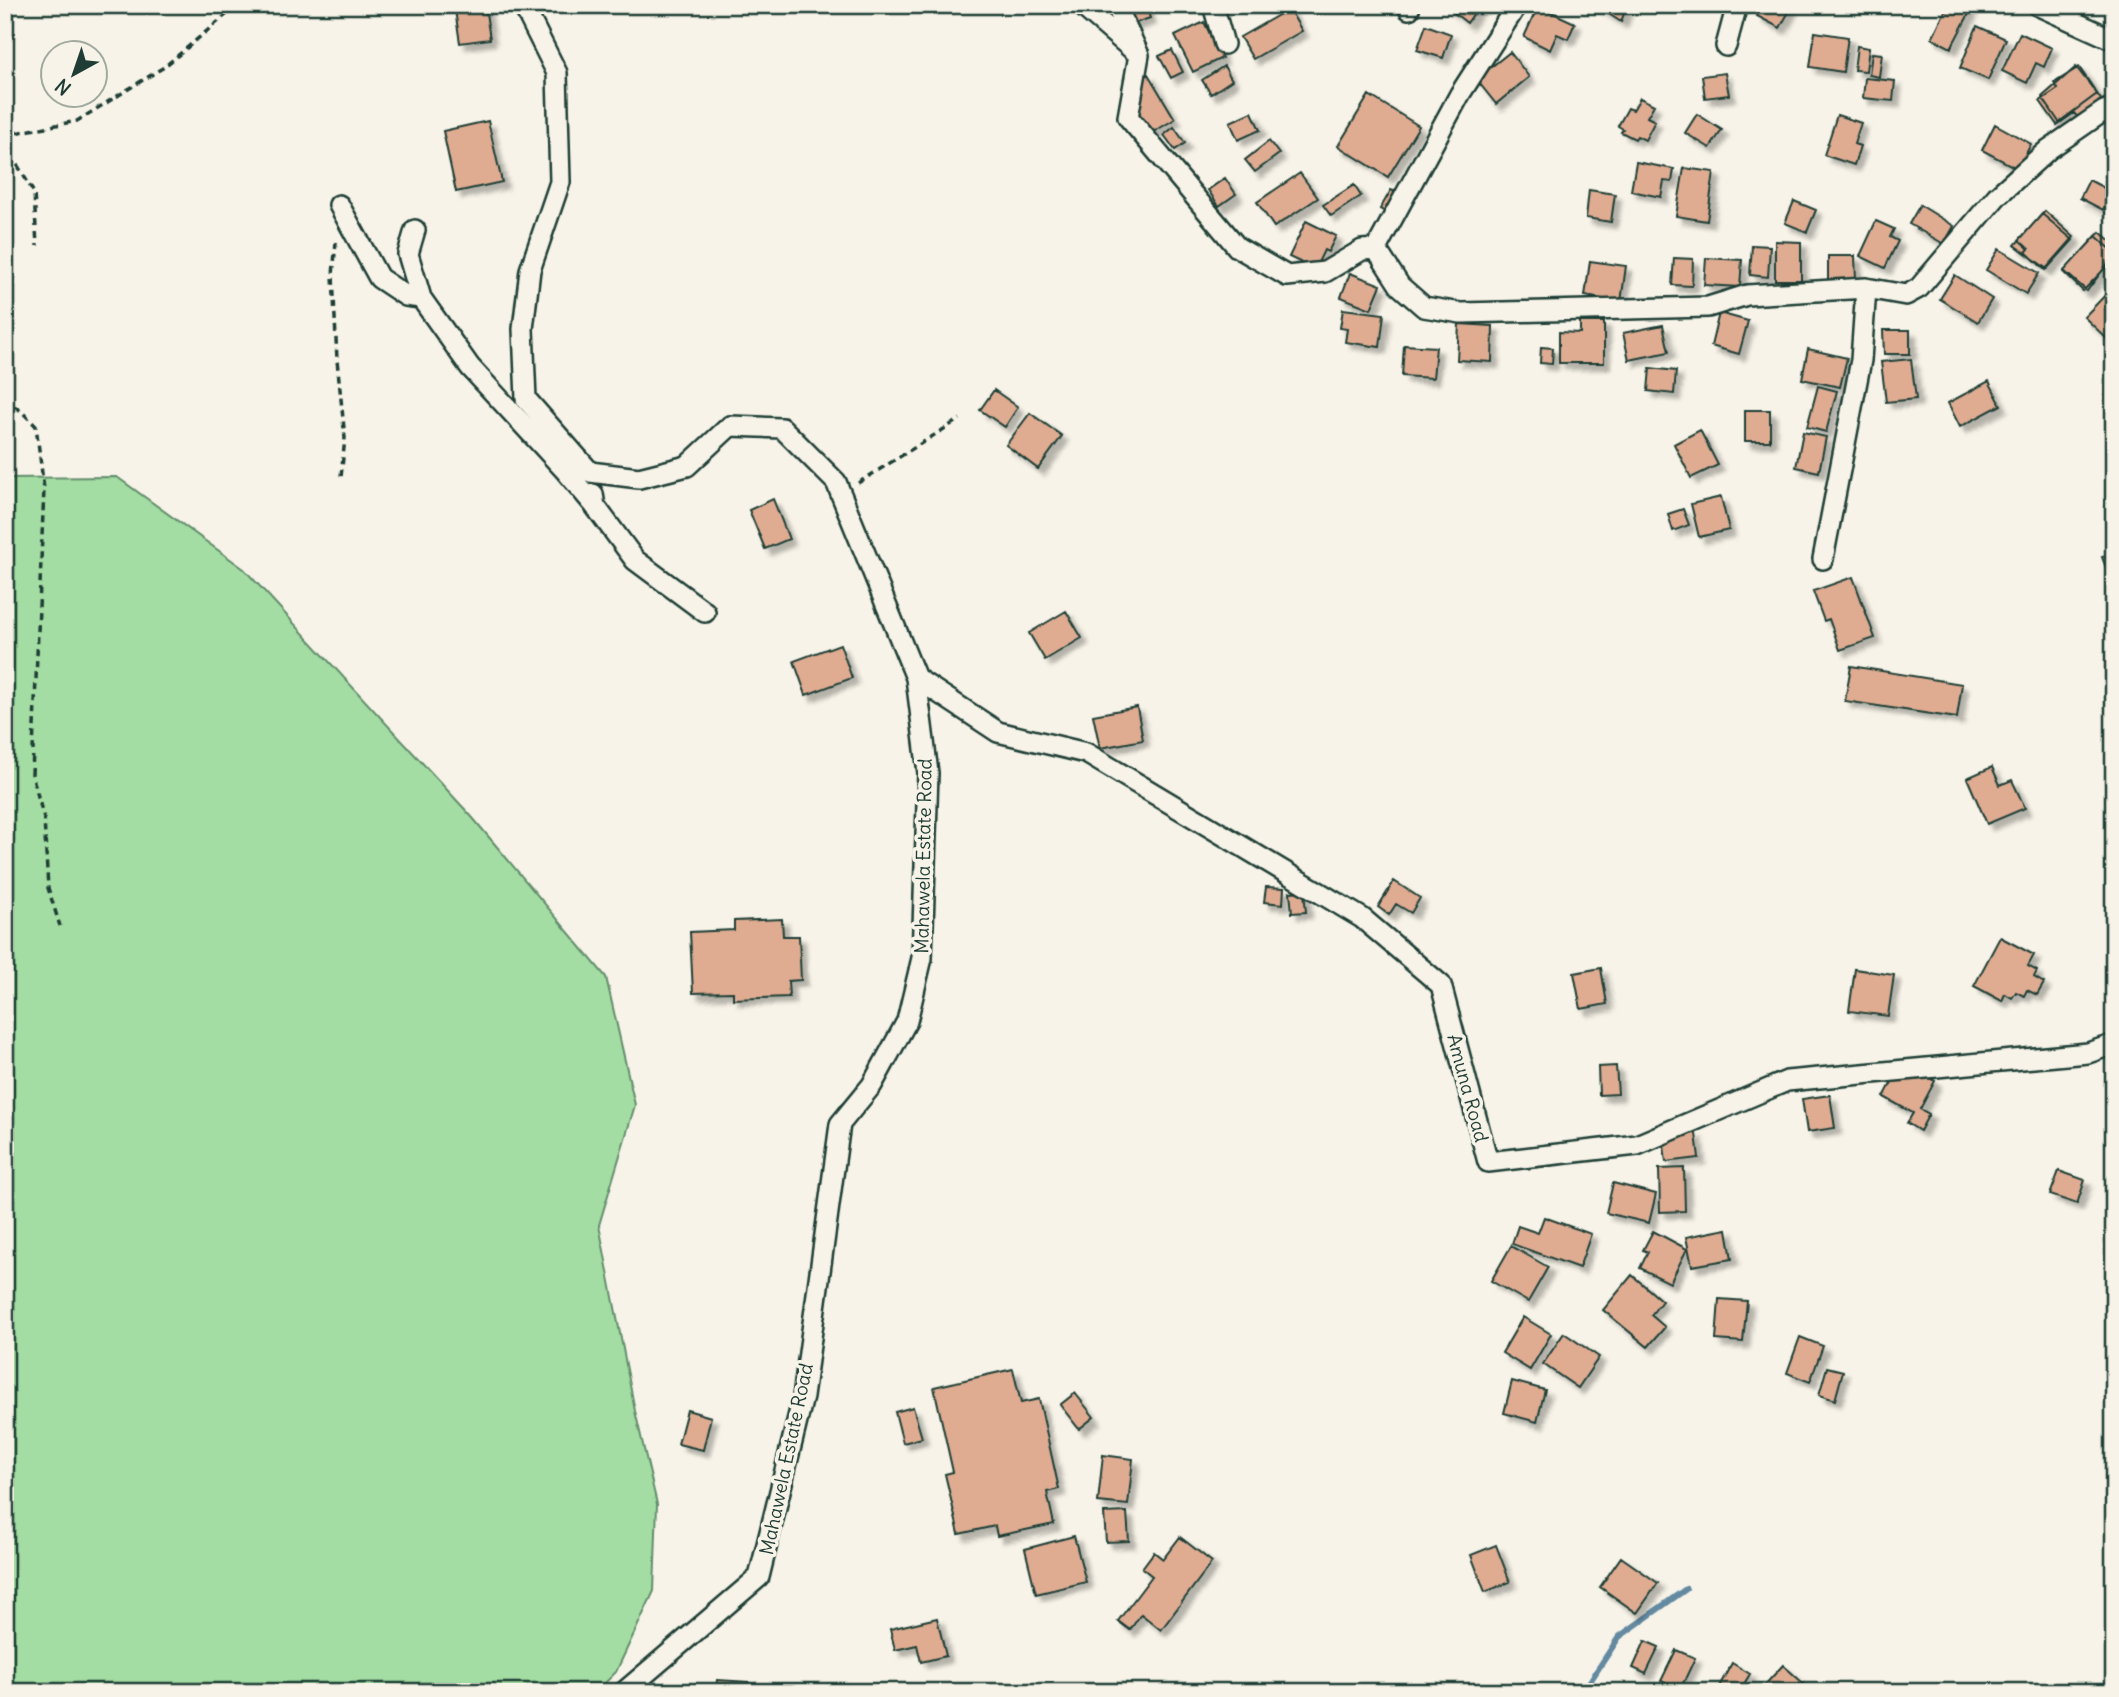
<svg xmlns="http://www.w3.org/2000/svg" width="2119" height="1697" viewBox="0 0 2119 1697" font-family="Delius,sans-serif">
<defs>
<filter id="shadow"><feDropShadow dx="6" dy="6" stdDeviation="2" flood-color="#0004"/></filter>
</defs>
<rect width="100%" height="100%" fill="#f7f3e8"/>
<filter id="ink" filterUnits="userSpaceOnUse"><feTurbulence type="fractalNoise" baseFrequency=".0143" numOctaves="2"/><feDisplacementMap in="SourceGraphic" scale="14" xChannelSelector="R" yChannelSelector="G"/><feConvolveMatrix kernelMatrix="1 2 1 2 8 2 1 2 1" color-interpolation-filters="sRGB"/></filter>
<g filter="url(#ink)">
<path fill="#a4dda3" stroke="#628d6c" stroke-width="2" d="M117 477 244 569 472 817 606 977 635 1105 599 1225 635 1411 657 1504 654 1591 616 1672 596 1692H5V478Z"/>
<g fill="none" stroke-linecap="round" stroke-linejoin="round">
<path stroke="#638aa1" stroke-width="6" d="M1583 1692 1619 1637 1686 1589"/>
</g>
<path fill="#dfac92" stroke="#1f3d34" stroke-width="2" filter="url(#shadow)" d="M1444 5H1478L1479 6 1467 23Z
M1595 5H1627L1621 22Z
M1762 5H1785L1791 8 1780 28 1757 16Z
M1948 5H1963L1971 10 1951 48 1932 38Z
M485 6 490 39 460 43 455 10Z
M1146 6 1150 18 1132 24 1128 12Z
M1538 6 1575 23 1568 39 1557 34 1550 50 1524 37Z
M1289 9 1302 31 1253 59 1240 37Z
M1204 22 1222 58 1193 72 1175 36Z
M1426 25 1451 34 1443 58 1417 50Z
M1977 26 2006 39 1988 80 1960 68Z
M1815 32 1848 37 1843 72 1810 67Z
M2020 33 2052 48 2044 67 2036 63 2027 83 2002 71Z
M1857 46 1869 48 1866 71 1854 70Z
M1172 50 1183 72 1171 78 1159 56Z
M1510 52 1529 77 1496 104 1476 79Z
M1872 53 1882 54 1879 77 1869 75Z
M1224 66 1232 80 1211 94 1202 80Z
M2076 67 2097 94 2059 122 2042 97Z
M2079 67 2104 104 2080 120 2074 113 2057 125 2040 101 2058 89 2054 83Z
M1725 73 1729 95 1705 98 1702 76Z
M1148 74 1175 119 1150 134 1123 89Z
M1865 78 1895 81 1893 101 1863 98Z
M1369 95 1419 126 1388 177 1338 146Z
M1640 98 1654 105 1647 117 1655 121 1645 140 1637 136 1635 139 1621 132 1623 129 1618 126 1628 108 1633 110Z
M1252 112 1260 130 1238 140 1230 122Z
M1697 114 1722 130 1710 148 1685 133Z
M1837 115 1861 123 1854 144 1860 146 1854 165 1824 155Z
M488 121 502 182 456 192 443 131Z
M1995 124 2031 144 2018 169 1982 150Z
M1174 127 1185 143 1175 150 1164 135Z
M1269 141 1279 154 1255 172 1245 160Z
M1636 162 1674 169 1672 182 1664 181 1661 197 1631 191Z
M1684 168 1714 172 1707 221 1676 216Z
M1300 173 1318 198 1274 227 1257 202Z
M1225 178 1236 194 1219 206 1208 190Z
M2089 180 2112 192 2103 210 2080 198Z
M1354 185 1361 196 1331 216 1323 205Z
M1391 190 1400 194 1389 214 1380 209Z
M1589 190 1615 194 1611 222 1586 218Z
M1794 201 1816 210 1807 232 1785 223Z
M1920 205 1954 226 1944 244 1909 224Z
M2045 211 2074 237 2045 270 2026 252 2029 249 2019 240Z
M2042 214 2073 240 2047 269 2015 245Z
M1306 221 1336 236 1328 252 1324 250 1315 269 1289 257Z
M1876 221 1894 229 1890 237 1898 241 1885 268 1860 256Z
M2100 232 2114 244V259L2083 291 2063 272Z
M2096 236 2114 252V255L2087 291 2064 271Z
M1775 241 1801 242V280H1775Z
M1752 245 1770 246 1768 277 1750 275Z
M1999 249 2039 273 2026 294 1986 270Z
M1828 256H1855L1856 280 1828 281Z
M1674 258 1693 259 1692 286 1672 285Z
M1706 258 1742 260 1740 287 1704 285Z
M1590 261 1626 266 1621 302 1585 296Z
M1350 273 1381 285 1371 309 1341 297Z
M1955 275 1992 299 1978 322 1940 299Z
M2114 286V333L2107 339 2084 317Z
M1343 309 1384 314 1380 347 1345 342 1347 329 1340 328Z
M1719 313 1748 321 1739 354 1711 346Z
M1580 322H1604V363H1559V332L1580 333Z
M1459 324 1493 326 1492 362 1457 360Z
M1663 325 1669 352 1629 360 1623 333Z
M1883 330H1910V354H1884Z
M1404 345 1436 347 1433 378 1402 376Z
M1541 347 1553 348 1552 364 1540 363Z
M1808 349 1847 358 1840 387 1802 379Z
M1911 359 1916 399 1886 402 1881 362Z
M1650 368 1676 371 1674 394 1648 391Z
M1989 381 2001 405 1960 427 1948 403Z
M1818 386 1837 391 1826 432 1807 427Z
M994 390 1018 407 1005 427 980 410Z
M1745 410H1770V441H1745Z
M1030 413 1062 436 1038 469 1006 445Z
M1700 430 1718 465 1691 478 1674 444Z
M1803 432 1826 437 1819 472 1796 467Z
M1721 497 1729 530 1699 537 1691 504Z
M773 499 789 539 765 549 749 510Z
M1683 509 1689 525 1673 531 1668 514Z
M2114 553V579L2111 580 2102 557Z
M1853 577 1875 638 1840 650 1829 619 1824 621 1813 591Z
M1066 611 1082 638 1045 660 1029 633Z
M840 644 852 678 806 695 794 661Z
M1851 666 1962 684 1957 718 1845 701Z
M1137 707 1143 740 1100 748 1093 715Z
M1992 767 2000 785 2012 780 2025 808 1987 824 1967 778Z
M1394 881 1420 898 1411 913 1396 904 1389 915 1378 907Z
M1266 887 1284 888 1283 904 1264 902Z
M1304 891 1306 912 1292 913 1290 892Z
M782 919 783 936H799L801 980 788 981 789 997 733 999V992L693 993 690 932 734 930V921Z
M2000 937 2034 955 2028 966 2037 971 2034 977 2044 983 2037 995 2027 990 2024 996 2016 992 2012 998 2005 994 2002 1001 1974 986Z
M1601 968 1607 1004 1581 1009 1574 973Z
M1855 969 1894 975 1888 1016 1849 1011Z
M1902 1063 1935 1081 1920 1109 1929 1114 1920 1131 1907 1123 1913 1113 1884 1097Z
M1616 1066 1618 1094 1599 1095 1598 1067Z
M1830 1095 1835 1128 1807 1132 1802 1099Z
M1696 1133 1699 1158 1666 1162 1663 1137Z
M1684 1168 1685 1211 1660 1212 1659 1169Z
M2059 1171 2085 1180 2077 1204 2050 1195Z
M1613 1183 1656 1194 1649 1223 1606 1213Z
M1544 1217 1591 1234 1579 1268 1512 1244 1518 1226 1538 1233Z
M1727 1229 1732 1259 1692 1266 1686 1237Z
M1653 1231 1687 1249 1670 1283 1640 1268 1648 1252 1643 1250Z
M1511 1246 1548 1267 1528 1302 1491 1281Z
M1632 1275 1662 1301 1651 1315 1665 1327 1648 1347 1603 1310Z
M1719 1299 1747 1301 1743 1342 1716 1340Z
M1523 1317 1551 1334 1530 1370 1502 1353Z
M1564 1333 1599 1357 1578 1388 1543 1364Z
M1800 1337 1823 1346 1810 1382 1787 1373Z
M1827 1367 1843 1371 1835 1400 1819 1395Z
M1013 1369 1021 1403 1039 1399 1059 1489 1047 1492 1054 1524 997 1536 995 1526 959 1534 945 1474 953 1472 934 1387Z
M1512 1381 1545 1390 1537 1422 1504 1413Z
M1075 1393 1094 1417 1079 1429 1060 1405Z
M913 1407 922 1438 903 1443 895 1412Z
M687 1410 711 1417 703 1450 678 1444Z
M1103 1455 1133 1459 1128 1505 1098 1502Z
M1127 1512 1129 1541 1106 1542 1104 1513Z
M1074 1536 1086 1582 1036 1594 1025 1549Z
M1180 1537 1212 1562 1161 1630 1141 1614 1130 1630 1118 1621 1152 1576 1142 1568 1154 1552 1163 1559Z
M1496 1545 1510 1582 1485 1592 1471 1555Z
M1621 1557 1658 1583 1637 1613 1600 1587Z
M937 1618 946 1656 921 1662 917 1645 895 1650 890 1629Z
M1645 1641 1659 1647 1646 1674 1633 1668Z
M1676 1650 1695 1658 1680 1690 1661 1681Z
M1732 1663 1750 1674 1739 1692H1716Z
M1783 1665 1813 1692H1768L1763 1687Z
M717 1680 749 1682 748 1692H716Z"/>
<g fill="none" stroke-linecap="round" stroke-linejoin="round">
<defs>
<path id="minor" d="M523 5 557 73 560 182 530 270 523 329 526 399 590 472 639 478 687 466 730 426 782 428 836 482 916 678 928 773 922 958 907 1021 872 1085 840 1124 803 1397 759 1577 624 1692
M1081 5 1133 50
M1116 5 1139 55 1128 117 1237 247 1287 276 1325 272 1362 250 1376 249 1400 286 1424 307 1461 313 1708 307 1747 295 1866 288 1906 295 1919 288 1997 196 2049 149 2104 111 2114 107
M1213 5 1224 44
M2037 5 2114 40
M1409 9 1410 5
M1726 46 1737 5
M339 205 379 278 406 296 421 298
M415 230 408 254 421 298 470 367 564 469 595 506
M1376 249 1460 94 1517 5
M593 494 595 506 635 560 705 612
M1823 559 1861 360 1866 288
M916 678 998 732 1086 753 1362 918 1441 985 1488 1162 1637 1145 1787 1081 2088 1053 2114 1044"/>
</defs>
<use href="#minor" stroke="#1f3d34" stroke-width="24"/>
<path stroke="#1f3d34" stroke-width="3.5" stroke-dasharray="7 5" stroke-linecap="butt" d="M5 135 77 121 164 67 238 5
M5 144 34 193 37 246
M336 242 333 275 337 360 345 438 341 477
M5 399 21 411 36 426 44 489 32 774 44 819 48 888 60 926
M858 483 960 419"/>
<use href="#minor" stroke="#f7f3e8" stroke-width="19"/>
</g>
</g>
<g text-anchor="middle" dominant-baseline="central" stroke-width="7" stroke-linejoin="round" paint-order="stroke">
<g font-size="19" fill="#1f3d34" stroke="#f7f3e8">
<text transform="translate(923 856) rotate(-89)">Mahawela Estate Road</text>
<text transform="translate(1468 1088) rotate(75)">Amuna Road</text>
<text transform="translate(786 1459) rotate(-78)">Mahawela Estate Road</text>
</g>
</g>
<rect width="2119" height="1697" fill="none" stroke="#f7f3e8" stroke-width="28"/>
<rect x="14" y="14" width="2091" height="1669" fill="none" stroke="#1f3d34" stroke-width="2.5" filter="url(#ink)"/>
<g transform="translate(74 74) rotate(220)"><circle r="33" fill="#f7f3e8" stroke="#a1aaa0" stroke-width="2"/>
<path d="M0-5L12 26L0 18L-12 26Z" fill="#1f3d34"/>
<text y="-10" font-size="19" font-weight="bold" text-anchor="middle" fill="#1f3d34">N</text>
</g>
</svg>
